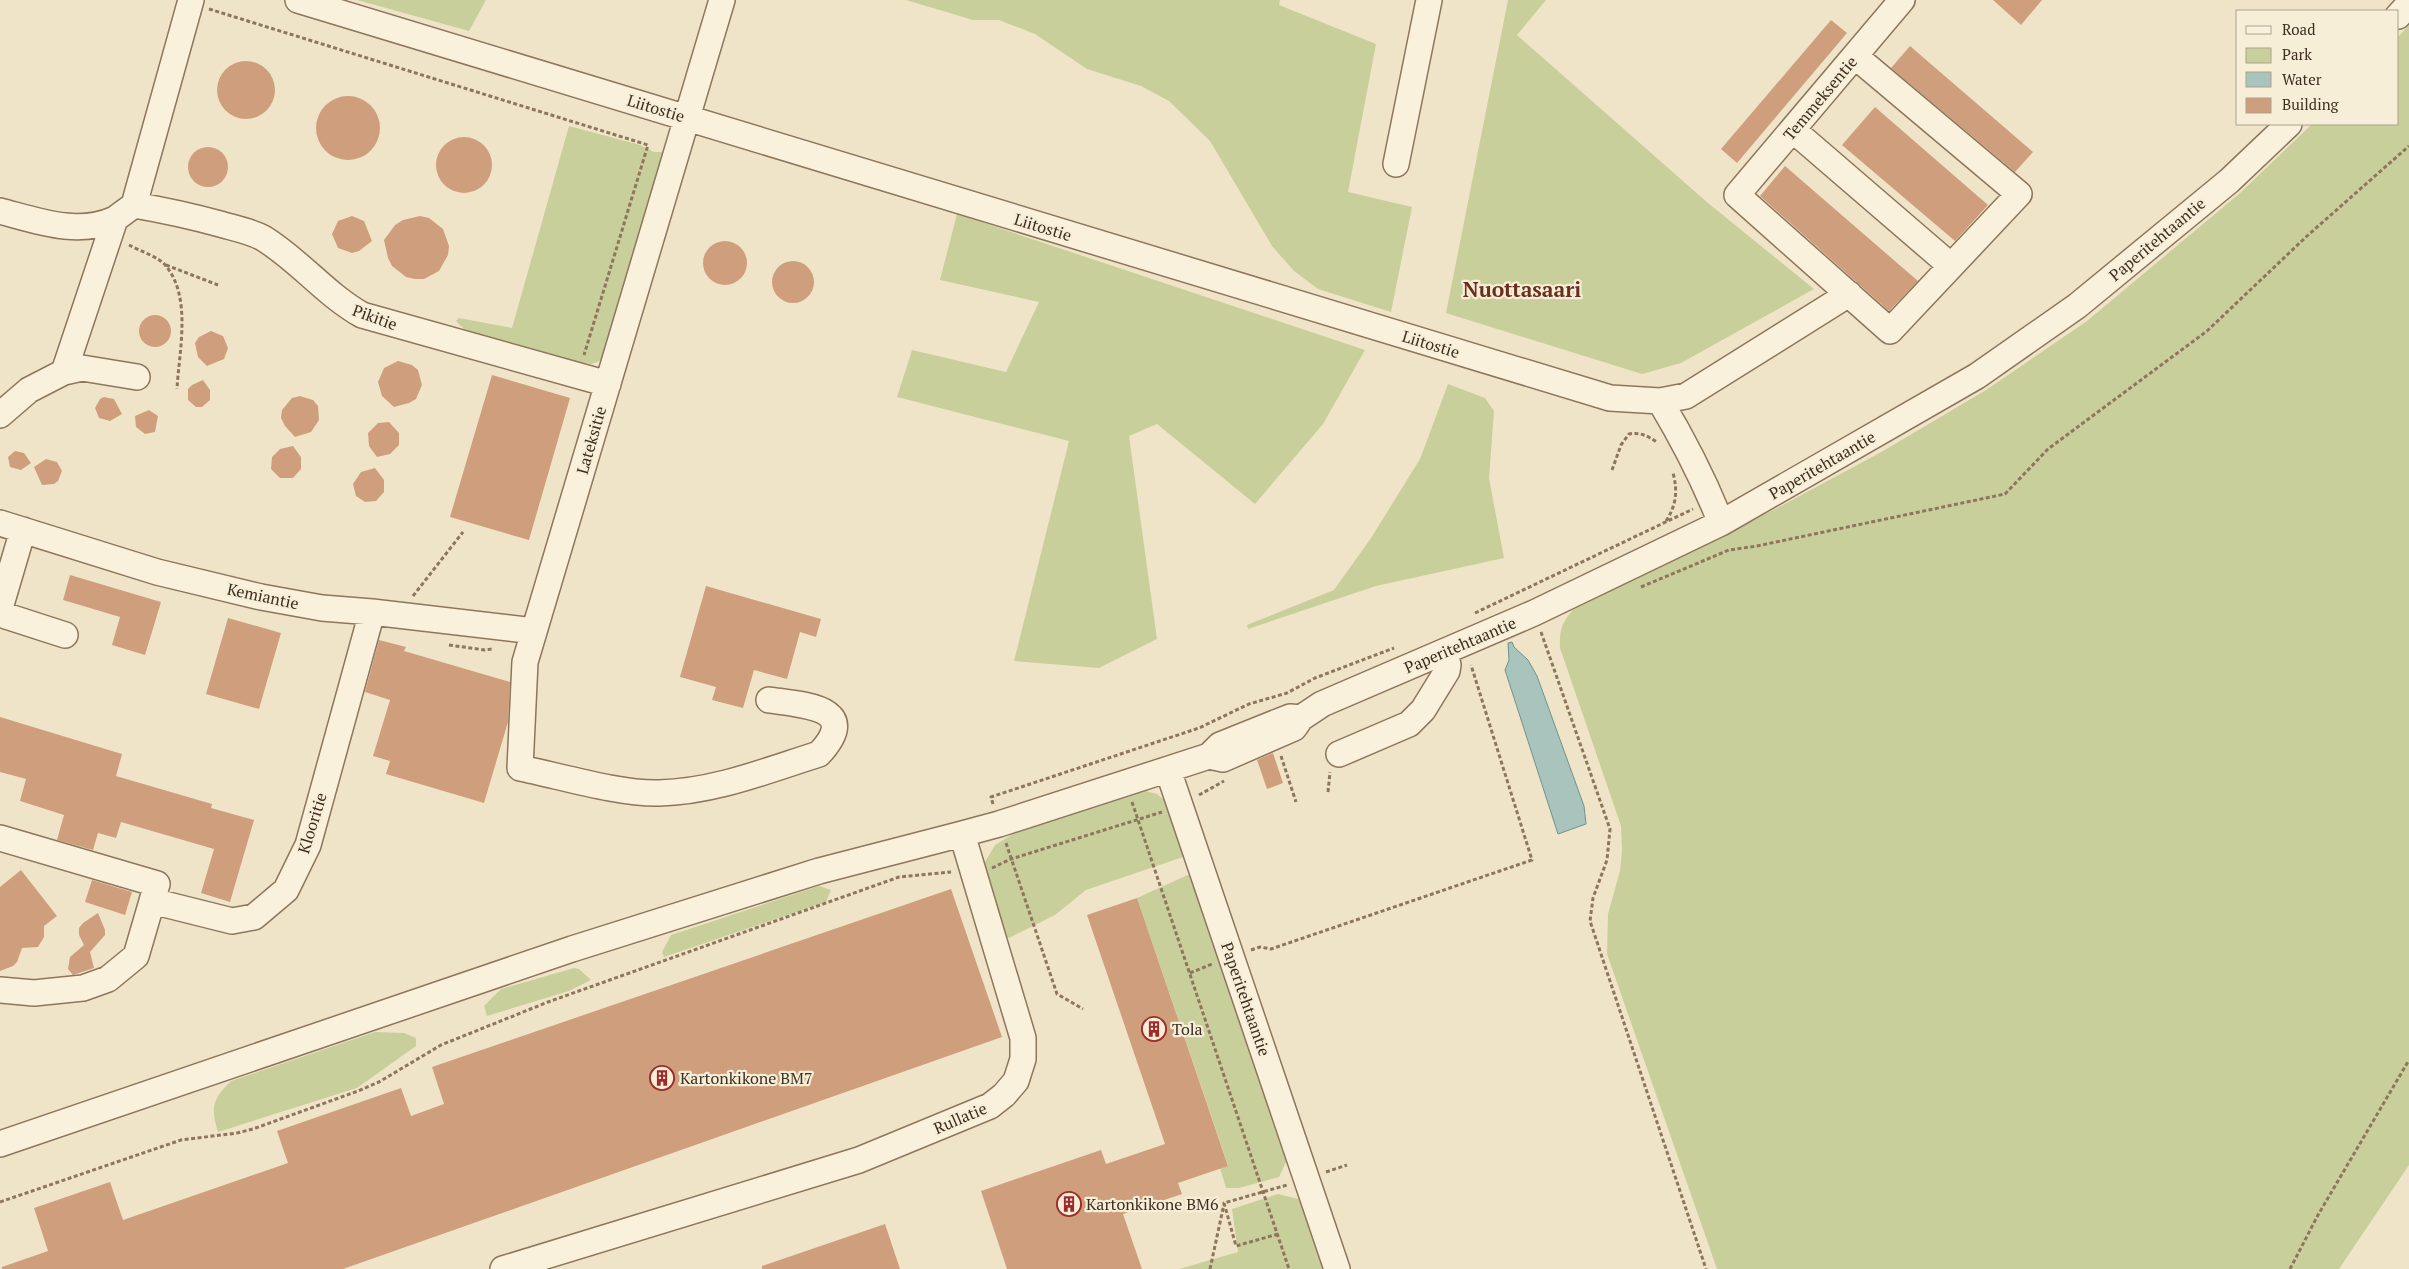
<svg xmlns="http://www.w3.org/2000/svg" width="2409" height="1269" viewBox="0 0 2409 1269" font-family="'PT Serif',serif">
<rect width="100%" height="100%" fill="#f0e4c8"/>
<path fill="#c9cf9b" d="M357 0H486L469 31Z
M906 0H1280L1279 5 1376 44 1348 192 1412 207 1391 312 1318 289 1294 271 1272 246 1210 141 1169 101 1141 86 1087 69 1035 34 999 20H973Z
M1508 0H1546L1517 35 1708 203 1814 289 1681 363 1642 374 1446 313Z
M2409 25V1165L2339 1269H1717L1607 954 1608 914 1620 871 1622 851 1621 826 1560 648C1559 631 1562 622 1573 610L1781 506 1883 451 1986 390 2087 321 2240 193 2312 124H2398V37Z
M569 126 640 145 654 152H665L602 360 592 364 571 361 465 330 456 321 459 318 512 328Z
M957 214 1365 350 1323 424 1255 504 1157 424 1129 436 1157 639 1099 668 1014 661 1069 441 897 397 912 350 1006 372 1039 302 940 280Z
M1448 384 1485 398 1494 411 1489 478 1504 558 1376 586 1248 629 1247 625 1334 590 1371 538 1420 459Z
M1142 790 1157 794 1168 803 1185 846 1183 857 1086 890 1055 915 1009 938 1001 933 985 883V862L995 845 1013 834Z
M1190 874 1289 1156 1279 1177 1239 1188H1226L1220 1168 1228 1165 1137 898Z
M819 886 831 890 826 902 664 957 662 952 671 935Z
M574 968 579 969 591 980 569 991 487 1016 484 1006 501 989Z
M375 1032 404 1033 416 1038V1046L357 1088 218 1132C210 1106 213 1099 231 1081Z
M1278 1194 1303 1200 1325 1269H1179L1238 1252 1232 1209Z"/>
<path fill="#a9c4bc" stroke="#6f938a" d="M1512 642 1514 647 1528 660 1537 676 1584 806 1586 824 1558 834 1505 670 1509 660 1508 643Z"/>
<path fill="#cf9f7d" d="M1993 0H2042L2021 25Z
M1831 20 1847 33 1737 163 1721 149Z
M1910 46 2033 152 2015 172 1891 68Z
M217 90a29 29 0 1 1 58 0a29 29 0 1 1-58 0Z
M316 128a32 32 0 1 1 64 0a32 32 0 1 1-64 0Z
M1875 107 1988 205 1955 241 1842 145Z
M436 165a28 28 0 1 1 56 0a28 28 0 1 1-56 0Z
M188 167a20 20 0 1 1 40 0a20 20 0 1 1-40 0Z
M1785 166 1918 281 1889 311 1760 196Z
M352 216 364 221 372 241 359 251 352 253 338 248 332 234 338 221Z
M420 216 429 218 443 229 449 246 448 255 439 271 424 279H415L406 277 392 266 388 258 384 240 395 225 403 220Z
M703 263a22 22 0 1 1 44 0a22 22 0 1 1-44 0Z
M772 282a21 21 0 1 1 42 0a21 21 0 1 1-42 0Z
M139 331a16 16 0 1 1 32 0a16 16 0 1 1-32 0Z
M211 331 223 336 228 348 224 359 207 366 198 357 195 343 199 337Z
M398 361 412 365 418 370 422 385 416 399 409 403 394 407 382 396 378 382 384 368Z
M492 375 570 398 529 540 450 517Z
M203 380 210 390V400L202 407H196L188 400V389L192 385Z
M300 396 313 400 318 406 319 420 311 432 295 437 285 426 281 418 282 410 292 398Z
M104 397 114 399 122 414 110 421 99 418 95 408 100 399Z
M149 410 158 416 155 432 145 434 136 427 135 416Z
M389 422 399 433V445L390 454 377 457 369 446 368 433 378 423Z
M293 446 301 457V469L293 478H280L271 469 272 457 280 449Z
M15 451 24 453 31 463 21 470 10 467 8 457Z
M46 459 57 462 62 471 58 481 54 484 42 485 34 467Z
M375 468 384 480V492L376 501 365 502 356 496 353 484 361 472Z
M70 575 161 602 145 655 112 645 120 617 63 600Z
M706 586 821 619 816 637 800 632 787 679 754 670 743 708 712 700 716 687 680 677Z
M228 618 281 633 259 709 206 694Z
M379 640 406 647 404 651 510 682 508 722 484 803 386 774 390 761 373 756 390 700 365 692Z
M0 717 122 754 116 776 212 804 211 808 254 820 230 902 201 893 214 849 121 822 116 838 98 833 93 850 57 840 64 815 20 801 26 779 0 772Z
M1273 753 1283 783 1267 789 1257 760Z
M21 870 57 916 44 926V937L38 947 22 948 17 962 13 966 0 971V887Z
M92 880 132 892 125 915 85 902Z
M951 889 1002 1037 343 1269H2V1267L48 1251 34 1208 110 1182 123 1220 288 1163 277 1131 401 1088 411 1116 444 1104 432 1067Z
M1137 898 1228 1166 1178 1183 1182 1194 1123 1214 1142 1269H1007L981 1191 1101 1150 1106 1164 1165 1144 1087 915Z
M98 913 105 930V935L90 952 94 968 73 975 68 969 70 957 84 945 79 935V928L83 923Z
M885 1224 900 1269H762V1266Z"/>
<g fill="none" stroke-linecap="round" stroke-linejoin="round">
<defs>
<path id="minor" d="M298 0 1610 398 1660 401 1686 396 1849 294
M722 0 525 662 520 768C560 776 619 794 659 793 714 792 768 770 819 754 863 707 803 705 769 700
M2398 16 2409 4
M1855 56 2019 194 1890 331 1737 195 1902 0
M1793 130 1951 266
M1396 164 1429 0
M134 205C163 210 191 216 220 224 234 228 250 231 263 238 299 260 325 294 362 315L608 384
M0 211C38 221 78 236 115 219
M64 372 82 368 137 377
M1660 401C1684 441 1704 480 1721 523
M0 415 29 390 64 372 115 219 134 205 191 0
M0 523 157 572 261 597 322 608 372 612 534 631
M0 608 23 530
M0 614 65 635
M1290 717 1301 718 1294 728 1223 759 1209 756 1220 745Z
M1301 718 1322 704 1534 613 1721 523 1977 376 2077 306 2229 181 2289 124
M1339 754 1409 724 1423 710 1447 671 1448 665 1445 653
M1168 770 1337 1269
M0 838 157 884 136 956 108 979 83 988 34 993 0 990
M152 901 232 921 254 917 286 890 308 845 372 612
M0 1144 572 949 819 871 962 834
M503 1269 859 1160 990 1106 1004 1095 1016 1081 1023 1059V1038L962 834 999 824 1209 756"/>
</defs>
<use href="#minor" stroke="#8d765c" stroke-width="28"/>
<path stroke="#8d765c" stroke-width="3" stroke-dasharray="4 2.5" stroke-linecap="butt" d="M209 9 648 145 584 355
M129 245C140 251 159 257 166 266 192 298 179 351 177 389
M166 265 218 285
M1612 470 1621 445 1629 434C1641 432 1648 436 1658 443
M1666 521C1676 506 1678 491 1673 473
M1641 587 1729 550 1757 546 2005 494 2048 449 2207 331 2307 236 2409 146
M413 596 463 532
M1475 613 1693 509
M1541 632 1610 829 1607 860 1593 898 1590 921 1706 1269
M449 645 485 650 492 649
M1281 756 1296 802
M1328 792 1330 772
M1199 795 1224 781
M1132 802 1289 1269
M993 804 991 797 1199 728 1249 704 1287 693 1315 678 1394 648
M1006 843 1057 994 1083 1009
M992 868 1011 859 1162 812
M1251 950 1260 947 1271 949 1532 860 1471 665
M1190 973 1212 964
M1326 1172 1347 1165
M0 1202 181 1140 237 1133 253 1129 358 1091 379 1082 441 1045 548 1002 899 877 951 872
M1278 1234 1236 1246 1224 1203 1287 1185
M1210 1269 1224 1204
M2290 1269 2318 1215 2409 1060"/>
<use href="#minor" stroke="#faf1dc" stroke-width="25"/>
</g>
<defs>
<symbol id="building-ring" viewBox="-11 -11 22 22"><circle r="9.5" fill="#f7eed8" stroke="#9e2a2b" stroke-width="1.5"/><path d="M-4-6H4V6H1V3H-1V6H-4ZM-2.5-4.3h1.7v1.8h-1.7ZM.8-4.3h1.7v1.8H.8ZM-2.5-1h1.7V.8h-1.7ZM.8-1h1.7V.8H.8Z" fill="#9e2a2b"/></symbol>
</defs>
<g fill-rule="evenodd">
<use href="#building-ring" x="1140" y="1015" width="28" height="28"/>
<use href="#building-ring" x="648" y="1064" width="28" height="28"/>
<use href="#building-ring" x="1055" y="1190" width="28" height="28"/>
</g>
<g text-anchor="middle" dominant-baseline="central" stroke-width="4.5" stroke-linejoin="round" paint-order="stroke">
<g font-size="16" fill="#3d2e20" stroke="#f7eed8">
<text transform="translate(1820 98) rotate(-50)">Temmeksentie</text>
<text transform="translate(656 108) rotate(17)">Liitostie</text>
<text transform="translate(1043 227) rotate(17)">Liitostie</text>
<text transform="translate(2157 239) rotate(-40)">Paperitehtaantie</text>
<text transform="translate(375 317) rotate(20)">Pikitie</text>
<text transform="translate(1431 344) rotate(17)">Liitostie</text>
<text transform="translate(591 440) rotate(-74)">Lateksitie</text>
<text transform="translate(1822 465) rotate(-30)">Paperitehtaantie</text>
<text transform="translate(263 596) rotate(12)">Kemiantie</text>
<text transform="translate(1460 645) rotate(-23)">Paperitehtaantie</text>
<text transform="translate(312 823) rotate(-73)">Klooritie</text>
<text transform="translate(1246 999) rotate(71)">Paperitehtaantie</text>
<text transform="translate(960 1118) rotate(-23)">Rullatie</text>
</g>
<g font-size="16" fill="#3d2e20" stroke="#f7eed8" text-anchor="start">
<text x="1172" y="1029">Tola</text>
<text x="680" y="1078">Kartonkikone BM7</text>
<text x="1086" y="1204">Kartonkikone BM6</text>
</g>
<g font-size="21" font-weight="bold" fill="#6b2e1e" stroke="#f7eed8">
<text x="1522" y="289">Nuottasaari</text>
</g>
</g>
<rect x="2236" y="10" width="162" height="115" fill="#f7eed8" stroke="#ada18e"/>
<rect x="2246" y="26" width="25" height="8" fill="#faf1dc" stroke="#ada18e"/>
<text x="2282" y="35" font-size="15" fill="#3d2e20">Road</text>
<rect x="2246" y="48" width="25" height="15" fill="#c9cf9b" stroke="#ada18e"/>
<text x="2282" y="60" font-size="15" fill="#3d2e20">Park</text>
<rect x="2246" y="72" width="25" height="15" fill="#a9c4bc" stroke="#ada18e"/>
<text x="2282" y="85" font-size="15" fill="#3d2e20">Water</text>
<rect x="2246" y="98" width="25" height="15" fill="#cf9f7d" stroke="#ada18e"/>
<text x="2282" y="110" font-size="15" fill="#3d2e20">Building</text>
</svg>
